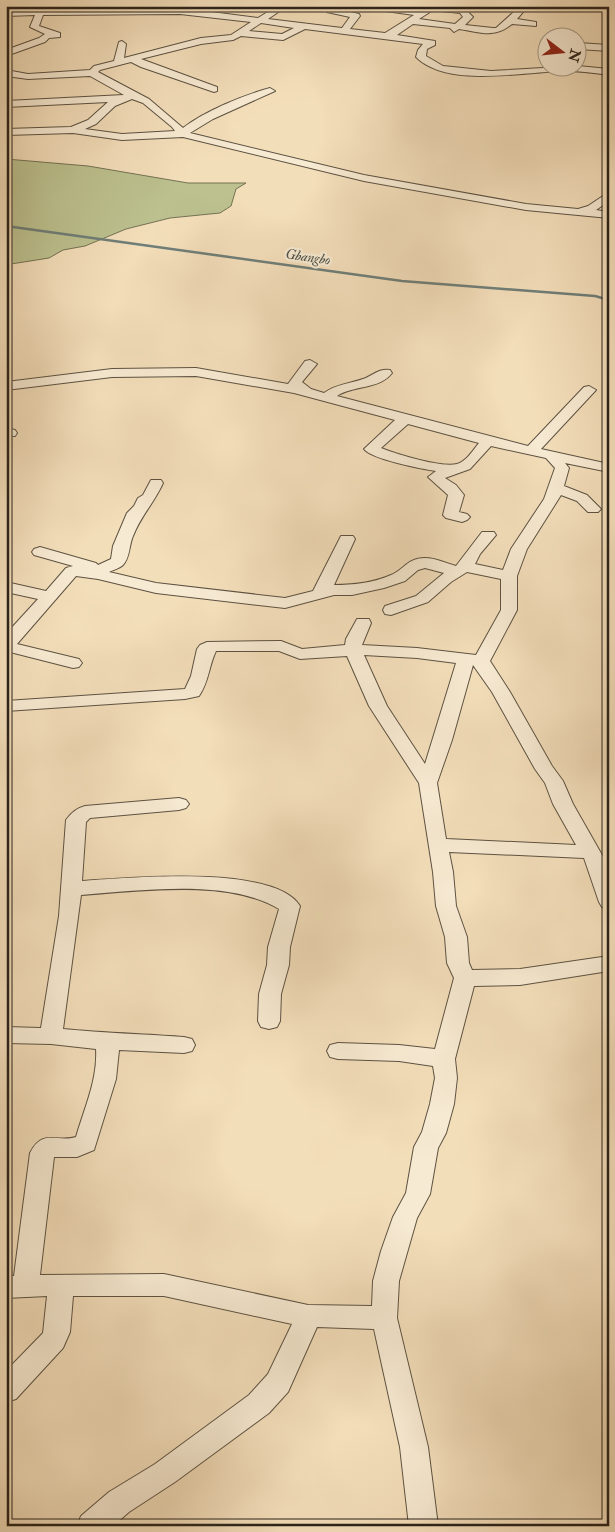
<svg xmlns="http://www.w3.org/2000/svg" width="615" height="1532" viewBox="0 0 615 1532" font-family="'IM FELL Double Pica',serif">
<rect width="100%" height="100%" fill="#f3deba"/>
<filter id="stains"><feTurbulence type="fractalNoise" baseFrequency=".004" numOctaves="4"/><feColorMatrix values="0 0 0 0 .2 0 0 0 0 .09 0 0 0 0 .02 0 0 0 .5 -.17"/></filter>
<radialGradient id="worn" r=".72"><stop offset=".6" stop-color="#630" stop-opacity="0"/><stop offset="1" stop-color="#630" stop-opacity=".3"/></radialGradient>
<path fill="#bcc18f" stroke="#747254" d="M6 159 88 166 188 183H246L236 189 231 206 220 213 170 218 126 229 85 246 63 250 49 258 11 264 6 263Z"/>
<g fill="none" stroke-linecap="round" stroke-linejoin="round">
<path stroke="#6f7e78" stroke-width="2.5" d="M6 226 402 281 595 296 609 300"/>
<defs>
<path id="minor" d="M39 6H47L46 10 180 8 258 18 277 6H287L268 19 342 28 350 17 327 12 326 10 330 7 359 14 360 16 350 29 385 33 414 15 379 10V6L420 11 427 6 466 8 469 9V13L473 17 465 25 493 28H496L516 10H522L523 12 517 19 536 22V26L512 24C494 39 480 32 459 29L454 32 450 28 413 24 397 35 435 41V45L427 49 426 56 443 66 491 71 578 66 609 69V75C595 73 580 71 566 71 526 71 448 89 416 57L418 50 423 44 305 29 283 40 241 36 233 40 201 44 141 59 217 87V91L214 92 141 67 131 62 100 70 98 72 149 99 183 128C205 111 244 95 270 88L275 91 213 119 190 133 364 175 526 204 578 209 588 206 609 192V201L596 210 609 212V218L526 210 364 181 183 137 122 140 73 133 6 135V129L71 127 88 120 108 102 6 107V101L124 95 90 76 28 79 6 76V70L28 74 90 70 94 66 114 61 119 42 122 41 126 44 124 58 201 38 231 35 251 22 180 14 43 15 39 26 60 33V37L49 38 45 42 6 56V50L39 38 45 34 30 27 35 15 6 16V10H37ZM433 10 460 13 463 17 455 24 419 19ZM261 23 294 28 282 34 249 31ZM132 99 143 103 172 127 175 131 122 134 85 129 96 124 115 106Z
M578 43 609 45V51L578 49Z
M310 360 317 364 302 382 311 389 324 393C336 384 349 384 363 379 372 376 379 368 390 370L392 373C379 390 353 385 337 396L528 446 584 387 589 386 596 390 541 449 609 464V472L565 463 569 468 564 486 587 495 601 509 598 512H588L577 501 561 495 527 549 517 576V610L490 661 510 692 552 766 563 781 573 804 606 862 609 870V909L602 907 599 902 584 858 449 852 453 872 456 906 467 937 469 963 472 970 520 969 609 956V971L520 985 474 986 455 1059 457 1078 454 1104 446 1133 438 1148 430 1194 417 1218 399 1281 397 1318 428 1447 438 1526H409L400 1447 374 1329 317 1327 288 1392 269 1413 175 1482 129 1512 113 1526H77L81 1516 109 1492 155 1464 249 1395 268 1374 292 1324 164 1296H73L70 1332 63 1348 16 1399 6 1402V1371L43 1333 47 1296 6 1298V1276H14L30 1153C43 1128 56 1143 76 1137 84 1109 98 1079 96 1049L51 1044 6 1043V1027L41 1028 59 916 66 820C71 813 77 808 85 806L179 798 186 800 189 804 186 808 179 810 90 818 86 822 82 881C126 878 275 864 300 906L290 947 289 965 281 994 280 1021 277 1027 269 1029 261 1027 258 1021 259 994 267 965 268 947 279 909C228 878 139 891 81 895L63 1029C103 1033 144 1034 184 1037L192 1039 195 1045 192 1051 184 1053 119 1050 116 1079 94 1150 77 1157H54L40 1275 164 1274 308 1305 372 1306 373 1281 381 1251 393 1217 406 1193 414 1147 422 1132 430 1104 435 1078 433 1066 399 1061 338 1059 330 1057 327 1051 330 1045 338 1043 399 1045 435 1049 454 978 447 963 445 937 436 906 433 872 419 783 369 706 347 656 300 659 279 651H216C209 665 209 682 199 696L185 699 6 711V701L185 689 191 676 197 649 200 645 207 642 281 641 302 649 345 645 346 639 357 619H369L371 623 362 645 417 648 476 655 501 610V579L467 572 451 582 428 602 391 615 385 614 383 610 385 606 416 596 444 573 425 568 418 570 405 581 384 588 352 595H334L285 608 156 593 98 579 76 576 17 644 79 659 82 663 79 667 73 668 6 651V634L38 599 6 592V582L46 591 66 568 73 566 34 555 32 552 34 549 40 547 96 563 98 565 111 559 113 546 127 513 134 506 138 498 143 495 151 480H161L163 483C154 503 142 514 133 536 129 545 130 558 123 565 120 568 113 570 109 572L156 583 285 598 313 591 341 536H353L355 539 334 585C353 585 373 583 391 575 404 570 407 558 425 558 435 558 446 563 456 566L482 532H494L496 535 480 554 475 564 503 570 511 549 544 499 555 468 546 458 491 446 470 469 445 478 456 485 464 495 459 512 467 514 470 517 467 520 462 522 446 518 443 515 448 495 428 477 436 471C422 469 371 459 364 449L395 420 294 393 196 376 112 377 6 390V382L112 369 196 368 288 384 305 361ZM408 424 479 443C473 450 466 462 457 464 441 468 396 454 381 448ZM364 655 417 658 456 663 425 764 387 706ZM473 665 492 692 535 769 545 783 553 804 576 845 446 839 437 783 452 740Z
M6 428 15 430 17 433 15 436H6Z"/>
</defs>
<use href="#minor" stroke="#5d5242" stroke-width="2"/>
<use href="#minor" fill="#f7ead2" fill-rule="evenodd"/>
</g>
<g text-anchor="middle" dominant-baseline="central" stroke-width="4.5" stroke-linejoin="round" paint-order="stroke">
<g font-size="14" font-style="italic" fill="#4d5149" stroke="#f7ead2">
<text transform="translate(308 257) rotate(8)">Gbangbo</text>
</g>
</g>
<rect width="615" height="1532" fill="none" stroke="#f3deba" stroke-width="25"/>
<rect x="8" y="8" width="600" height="1517" fill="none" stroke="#2b231a" stroke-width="2.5"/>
<rect x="12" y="12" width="590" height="1507" fill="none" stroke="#2b231a"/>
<g transform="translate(562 52) rotate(106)"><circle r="24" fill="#f7ead2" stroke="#a59a88"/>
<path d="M0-4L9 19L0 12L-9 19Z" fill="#8f2418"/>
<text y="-8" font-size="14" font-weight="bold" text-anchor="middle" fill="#2b231a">N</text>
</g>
<rect width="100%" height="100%" filter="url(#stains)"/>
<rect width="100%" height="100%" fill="url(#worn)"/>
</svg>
